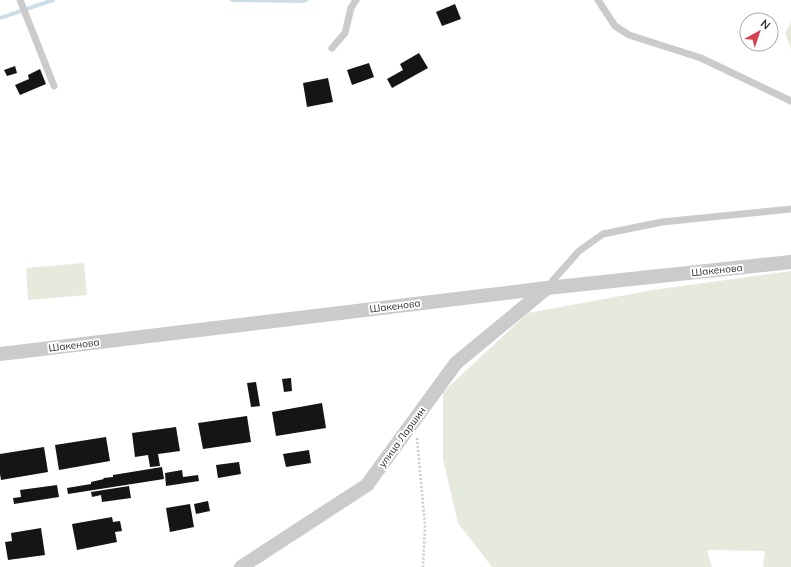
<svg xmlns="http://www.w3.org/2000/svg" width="791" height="567" viewBox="0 0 791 567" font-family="Mulish,sans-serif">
<rect width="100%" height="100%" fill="#fff"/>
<path fill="#e5eadd" d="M791 22V49L785 33Z
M84 263 87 295 28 300 26 268Z
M791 271V567H763L765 551 707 550 712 567H492L458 523 443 459V392L528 313 653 290Z"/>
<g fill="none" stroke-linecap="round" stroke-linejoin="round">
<path stroke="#cbdee8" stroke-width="4" d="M232 0 304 1 306 0
M0 18 53 0"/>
</g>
<path fill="#151515" d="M455 4 461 19 442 26 436 12Z
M419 53 428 68 392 88 387 79 403 70 400 64Z
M369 63 374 77 352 85 347 70Z
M15 66 17 73 7 76 4 70Z
M40 69 46 84 20 95 15 85 29 79 28 75Z
M328 78 333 102 307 107 303 83Z
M291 378 292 391 284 392 282 379Z
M256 382 260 406 251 407 247 383Z
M322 403 326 428 276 436 272 412Z
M247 416 251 442 203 449 198 423Z
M176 427 180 451 158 454 160 466 150 467 148 455 135 457 132 433Z
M106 437 110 461 59 470 55 445Z
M44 447 48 472 1 480 0 474V454Z
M309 450 311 463 286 467 283 454Z
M239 462 241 474 218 478 216 465Z
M162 467 164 479 68 494 67 488 91 484V482L104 479 103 478 113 477V475Z
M182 470 183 477 198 475 199 481 166 486 165 473Z
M57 485 59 497 14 504 13 498 21 497 20 490Z
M129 486 131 498 102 502 101 495 92 497 91 492Z
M208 501 210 511 196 514 194 504Z
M190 504 194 527 170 532 166 508Z
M112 517 113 522 120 521 122 531 115 532 117 542 77 550 72 524Z
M41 528 45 555 8 560 5 542 12 541 11 533Z"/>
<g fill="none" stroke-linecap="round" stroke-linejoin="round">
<path stroke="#cbcbcb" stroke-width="2.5" stroke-dasharray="2 2" stroke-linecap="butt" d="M417 438 425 526 423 567"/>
<path stroke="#cbcbcb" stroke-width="7" d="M20 0 54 86
M598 0 615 26 629 35 701 58 791 101
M332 48 345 33 351 8 356 0
M548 286 579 251 603 234 662 222 791 209"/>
<path stroke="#cbcbcb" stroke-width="14" d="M0 354 547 288 791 262
M241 567 367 485 456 363 547 288"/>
</g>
<g text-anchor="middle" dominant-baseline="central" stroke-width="4" stroke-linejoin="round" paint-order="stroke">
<g font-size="10" fill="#2e2e2e" stroke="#fff">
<text transform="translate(717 270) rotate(-6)">Шакенова</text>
<text transform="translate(395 306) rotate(-7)">Шакенова</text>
<text transform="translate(74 345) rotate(-7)">Шакенова</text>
<text transform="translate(402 437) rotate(-54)">улица Ларшин</text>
</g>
</g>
<g transform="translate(759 32) rotate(40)"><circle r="19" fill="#ffffff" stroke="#ababab"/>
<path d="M0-3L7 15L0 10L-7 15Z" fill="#d54153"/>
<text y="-6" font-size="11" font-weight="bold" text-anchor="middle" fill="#2e2e2e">N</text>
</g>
</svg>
